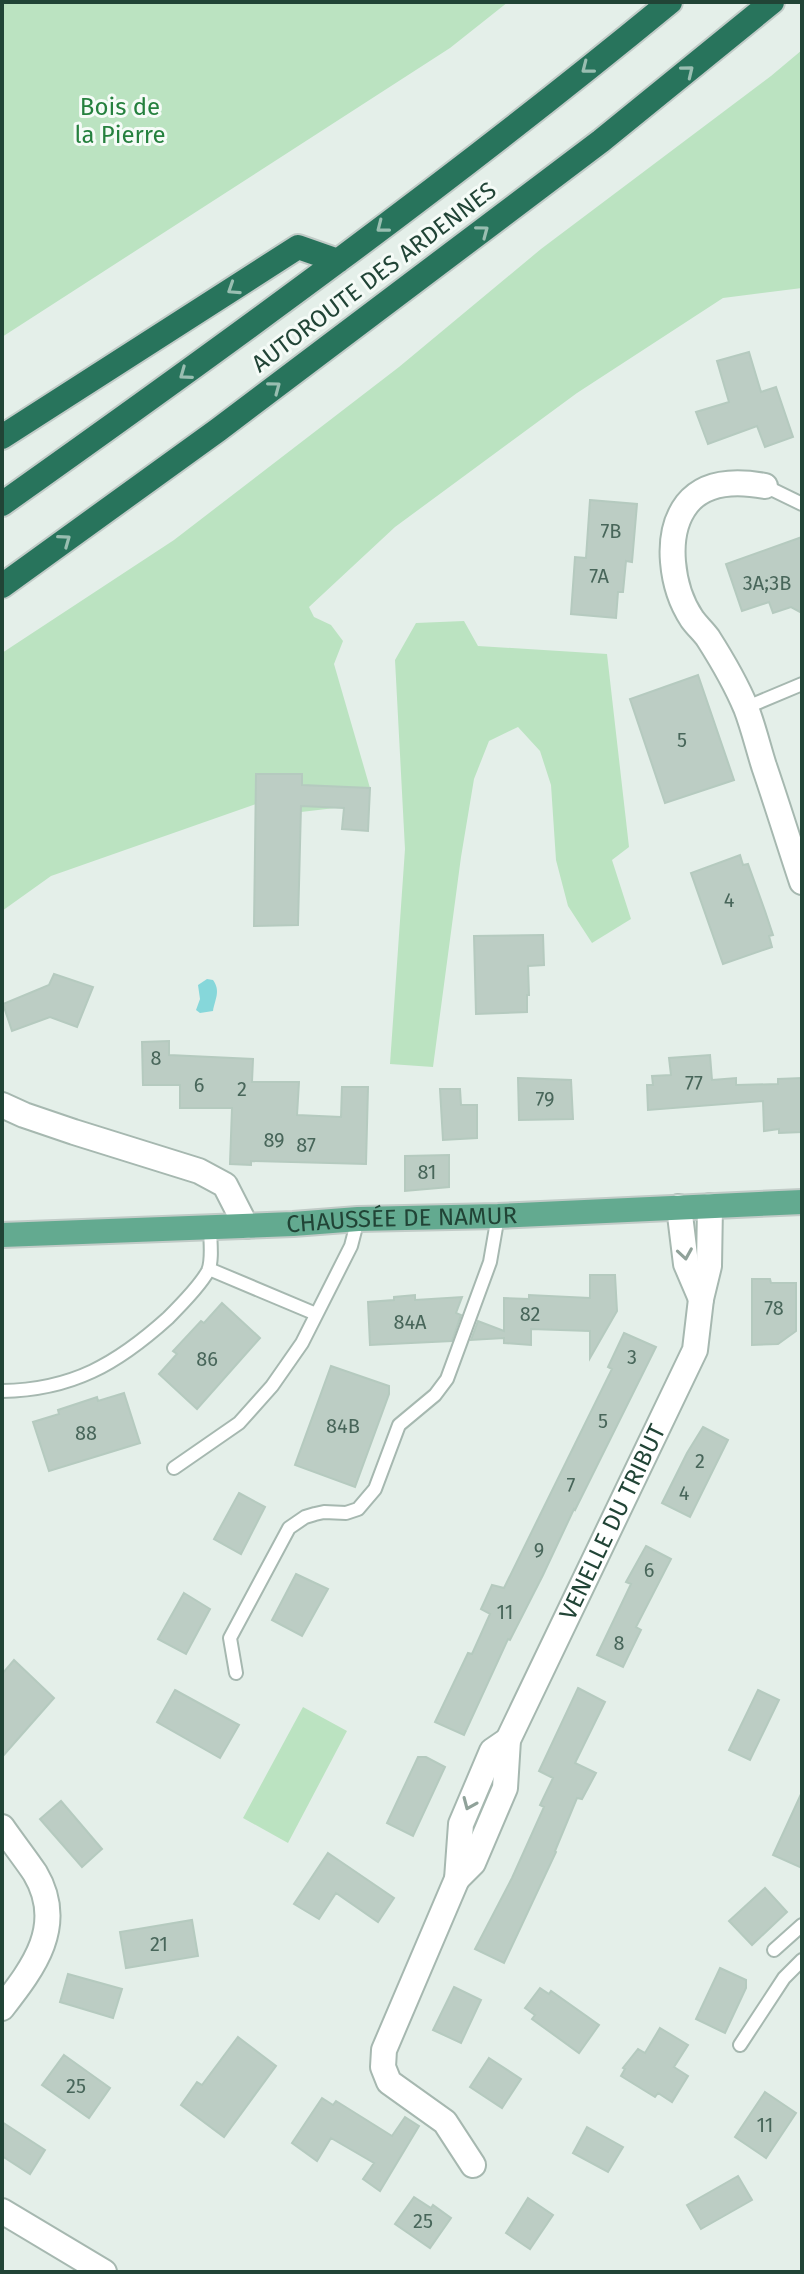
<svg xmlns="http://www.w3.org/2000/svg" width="804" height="2274" viewBox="0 0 804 2274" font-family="'Fira Sans',sans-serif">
<rect width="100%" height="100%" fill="#e4efe9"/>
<path fill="#bbe3c1" d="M2 2H508L450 48 2 337Z
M802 50V288L723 298 577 393 395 527 309 607 314 617 331 625 343 641 334 664 370 788 337 787 335 808 301 812 302 775 256 774V804L51 876 2 911V653L174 540 399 367 541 249 771 76Z
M464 621 478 646 607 654 629 847 612 860 631 919 592 943 568 906 556 860 551 785 540 751 518 727 489 741 474 779 461 857 433 1067 390 1064 405 849 395 660 416 623Z
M303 1707 347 1731 288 1843 243 1818Z"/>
<path fill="#86d7da" d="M207 979 213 980C221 991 215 999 213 1011L200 1013 196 1010 200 999 198 985Z"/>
<path fill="#bccdc4" stroke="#b5cabf" stroke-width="2" d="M749 352 761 392 776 387 793 437 765 447 757 426 708 444 696 412 729 402 717 361Z
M590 500 637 504 632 562 626 561 623 592H618L616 618 571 614 575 557 586 558Z
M802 537V613L791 607 773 613 769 602 742 611 726 564Z
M698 675 734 780 665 803 630 699Z
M256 774H302V785L370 788 368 831 342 829 344 808 301 806 298 925 254 926Z
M740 855 743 865 748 864 765 911 773 935 769 936 772 947 723 964 691 873Z
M543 935 544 965 528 966 529 995H527V1012L476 1014 474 936Z
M54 974 93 987 77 1027 50 1017 12 1031 3 1004 49 985Z
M169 1041V1055L253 1059 252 1082H299L297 1115 341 1117 342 1087H368L366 1164 251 1161V1165L230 1164 232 1108H180V1085H143L142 1042Z
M710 1055 712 1080 736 1078V1085L778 1084V1079L802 1078V1132L779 1133V1129L764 1131 763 1101 648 1110 647 1085H653L652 1076 671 1075 669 1058Z
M518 1078 571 1080 573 1119 519 1120Z
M440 1089H460L461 1105H477V1138L443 1140Z
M449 1155V1187L405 1191V1156Z
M590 1275H615L617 1311 590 1358V1331L531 1329V1345L504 1343V1338L471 1340 478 1321 504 1331V1298L529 1299V1295L590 1298Z
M752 1279H770L771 1283H796V1331L778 1344 752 1345Z
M415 1295V1300L462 1297 456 1313 461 1315 452 1341 370 1345 368 1302 394 1300V1297Z
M222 1303 260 1338 197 1409 159 1374 177 1354 173 1351 201 1321 204 1323Z
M624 1333 656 1347 575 1510 574 1509 543 1575 510 1640 508 1639 464 1735 435 1722 468 1653 472 1654 490 1614 481 1609 492 1585 504 1588 612 1369 608 1367Z
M331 1366 389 1386V1394L355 1487 295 1465Z
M124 1393 140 1443 49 1471 33 1422 59 1414 58 1410 97 1397 98 1401Z
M703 1427 728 1440 690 1517 662 1503 687 1453Z
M239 1493 265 1507 241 1554 214 1539Z
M646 1546 671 1559 636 1627 641 1630 623 1667 597 1655 631 1584 626 1582Z
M296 1574 328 1589 302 1636 272 1620Z
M184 1593 210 1609 186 1654 158 1639Z
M14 1660 54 1698 2 1757V1674Z
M578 1688 605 1702 575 1763 596 1773 582 1799 577 1798 555 1851 556 1852 504 1963 475 1949 512 1878 544 1807 540 1805 553 1778 539 1771Z
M175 1690 239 1725 220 1758 157 1722Z
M758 1690 779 1700 750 1760 729 1750Z
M418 1757H426L445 1767 413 1836 387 1823Z
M802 1792V1868L773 1855Z
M61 1801 102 1849 82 1867 40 1819Z
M328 1853 394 1898 378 1922 336 1893 319 1919 294 1904Z
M765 1888 787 1912 752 1945 729 1921Z
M192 1920 198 1956 126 1968 120 1932Z
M720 1968 746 1980V1988L725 2033 696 2019Z
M68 1974 122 1989 113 2018 60 2002Z
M454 1987 481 2000 461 2043 433 2030Z
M540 1988 549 1994 551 1991 599 2025 579 2053 532 2019 535 2015 525 2008Z
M660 2028 688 2045 674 2067 688 2076 672 2102 658 2093 655 2097 621 2076 625 2069 623 2068 638 2049 645 2053Z
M238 2037 276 2066 224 2137 181 2105 197 2082 202 2085Z
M64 2055 110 2088 89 2118 42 2085Z
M489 2058 521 2079 502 2108 470 2087Z
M765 2092 796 2113 766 2158 735 2137Z
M322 2098 333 2105 336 2101 392 2136 405 2117 419 2126 380 2191 363 2179 374 2163 331 2138 317 2161 292 2143Z
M2 2122 45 2150 30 2174 2 2156Z
M587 2127 623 2147 608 2172 573 2153Z
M738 2176 752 2200 701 2229 687 2205Z
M414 2197 431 2208 433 2205 451 2218 430 2248 395 2224Z
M528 2198 553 2215 530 2249 506 2233Z"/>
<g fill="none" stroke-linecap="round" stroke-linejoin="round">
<defs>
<path id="lane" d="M765 486 802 504
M745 708 802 684
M209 1269 316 1314
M2 1391C72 1390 117 1364 168 1318 179 1307 201 1284 208 1271 213 1260 210 1240 210 1227
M174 1468 239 1423 272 1386 302 1343 351 1246 358 1219
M236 1673 230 1638 289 1528 305 1517 315 1514 324 1512 346 1513 358 1509 375 1489 399 1425 435 1395 447 1379 490 1262 498 1216
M774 1950 802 1925
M740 2045 784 1978 802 1960"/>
<g id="street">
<path d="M765 486C738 481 706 480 687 504 663 535 672 589 692 619 697 626 703 631 708 638 722 660 736 684 746 708 753 726 758 747 764 766 777 804 789 843 802 882"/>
<path d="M2 1105 24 1115 74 1132 199 1171 225 1185 246 1226"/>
<path d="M679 1207 686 1264 701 1299"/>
<path d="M2 1827C13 1843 25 1858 35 1873 66 1925 34 1967 2 2008"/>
<path id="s1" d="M457 1879 473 1863 505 1788 508 1740 695 1350 701 1299 709 1266 710 1206"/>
<path d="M473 2165 445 2122 389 2082 383 2067 384 2050 457 1879 461 1824 492 1751 508 1740"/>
<path d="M2 2211 104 2272"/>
</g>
<g id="primary">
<path id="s2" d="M2 1235 293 1224 358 1219 498 1216 802 1202"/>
</g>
<path id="highway" d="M2 437 298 247 338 261
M2 504C229 343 455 179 670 2
M2 586 218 430 601 141 772 2"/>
</defs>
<use href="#lane" stroke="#a6b8b0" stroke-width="16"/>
<use href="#street" stroke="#a6b8b0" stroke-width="28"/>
<use href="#primary" stroke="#c1cbc7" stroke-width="28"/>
<use href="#highway" stroke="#c1cbc7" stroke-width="28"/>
<use href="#lane" stroke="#fff" stroke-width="12"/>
<use href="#street" stroke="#fff" stroke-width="24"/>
<use href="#primary" stroke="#63aa90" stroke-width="24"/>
<use href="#highway" stroke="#28745c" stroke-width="24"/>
</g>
<defs><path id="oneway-chevron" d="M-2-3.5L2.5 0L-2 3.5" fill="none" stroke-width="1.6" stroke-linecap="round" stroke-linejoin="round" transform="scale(2)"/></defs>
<g stroke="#99beb1">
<use href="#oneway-chevron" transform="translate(587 68) rotate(142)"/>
<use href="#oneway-chevron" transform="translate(688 71) rotate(-39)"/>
<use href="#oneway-chevron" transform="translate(382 227) rotate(142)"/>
<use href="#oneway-chevron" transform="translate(483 231) rotate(-37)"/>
<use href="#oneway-chevron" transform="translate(233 289) rotate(147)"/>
<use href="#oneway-chevron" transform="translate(185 374) rotate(144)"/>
<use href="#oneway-chevron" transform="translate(275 387) rotate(-37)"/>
<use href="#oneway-chevron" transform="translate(65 540) rotate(-36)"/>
</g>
<g stroke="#90a29a">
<use href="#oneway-chevron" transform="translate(685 1254) rotate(81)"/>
<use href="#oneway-chevron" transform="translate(469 1804) rotate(113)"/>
</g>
<g text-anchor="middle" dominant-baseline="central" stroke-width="6" stroke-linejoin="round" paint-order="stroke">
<g font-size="20" fill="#48665a">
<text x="611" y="531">7B</text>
<text x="599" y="576">7A</text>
<text x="767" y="583">3A;3B</text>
<text x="682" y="740">5</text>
<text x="729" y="900">4</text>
<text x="156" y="1058">8</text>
<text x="694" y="1083">77</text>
<text x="199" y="1085">6</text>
<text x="242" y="1089">2</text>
<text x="545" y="1099">79</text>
<text x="274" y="1140">89</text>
<text x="306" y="1145">87</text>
<text x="427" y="1172">81</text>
<text x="774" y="1308">78</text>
<text x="530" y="1314">82</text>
<text x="410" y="1322">84A</text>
<text x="632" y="1357">3</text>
<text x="207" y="1359">86</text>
<text x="603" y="1421">5</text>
<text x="343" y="1426">84B</text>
<text x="86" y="1433">88</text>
<text x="700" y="1461">2</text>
<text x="571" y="1485">7</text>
<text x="684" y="1493">4</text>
<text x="539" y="1550">9</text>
<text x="649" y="1570">6</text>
<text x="505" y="1612">11</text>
<text x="619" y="1643">8</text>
<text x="159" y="1944">21</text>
<text x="76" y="2086">25</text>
<text x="765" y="2125">11</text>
<text x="423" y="2221">25</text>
</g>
<g font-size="24" fill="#25803e" stroke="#f5fbf7">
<text x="120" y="107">Bois de<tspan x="120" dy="28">la Pierre</tspan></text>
</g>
<g font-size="24" fill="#214436" stroke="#f5fbf7">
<text transform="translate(374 277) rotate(-37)">AUTOROUTE DES ARDENNES</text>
<text stroke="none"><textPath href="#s2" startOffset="400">CHAUSSÉE DE NAMUR</textPath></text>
<text stroke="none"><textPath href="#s1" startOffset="394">VENELLE DU TRIBUT</textPath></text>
</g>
</g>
<rect width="804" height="2274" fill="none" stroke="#214436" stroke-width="8"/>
</svg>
